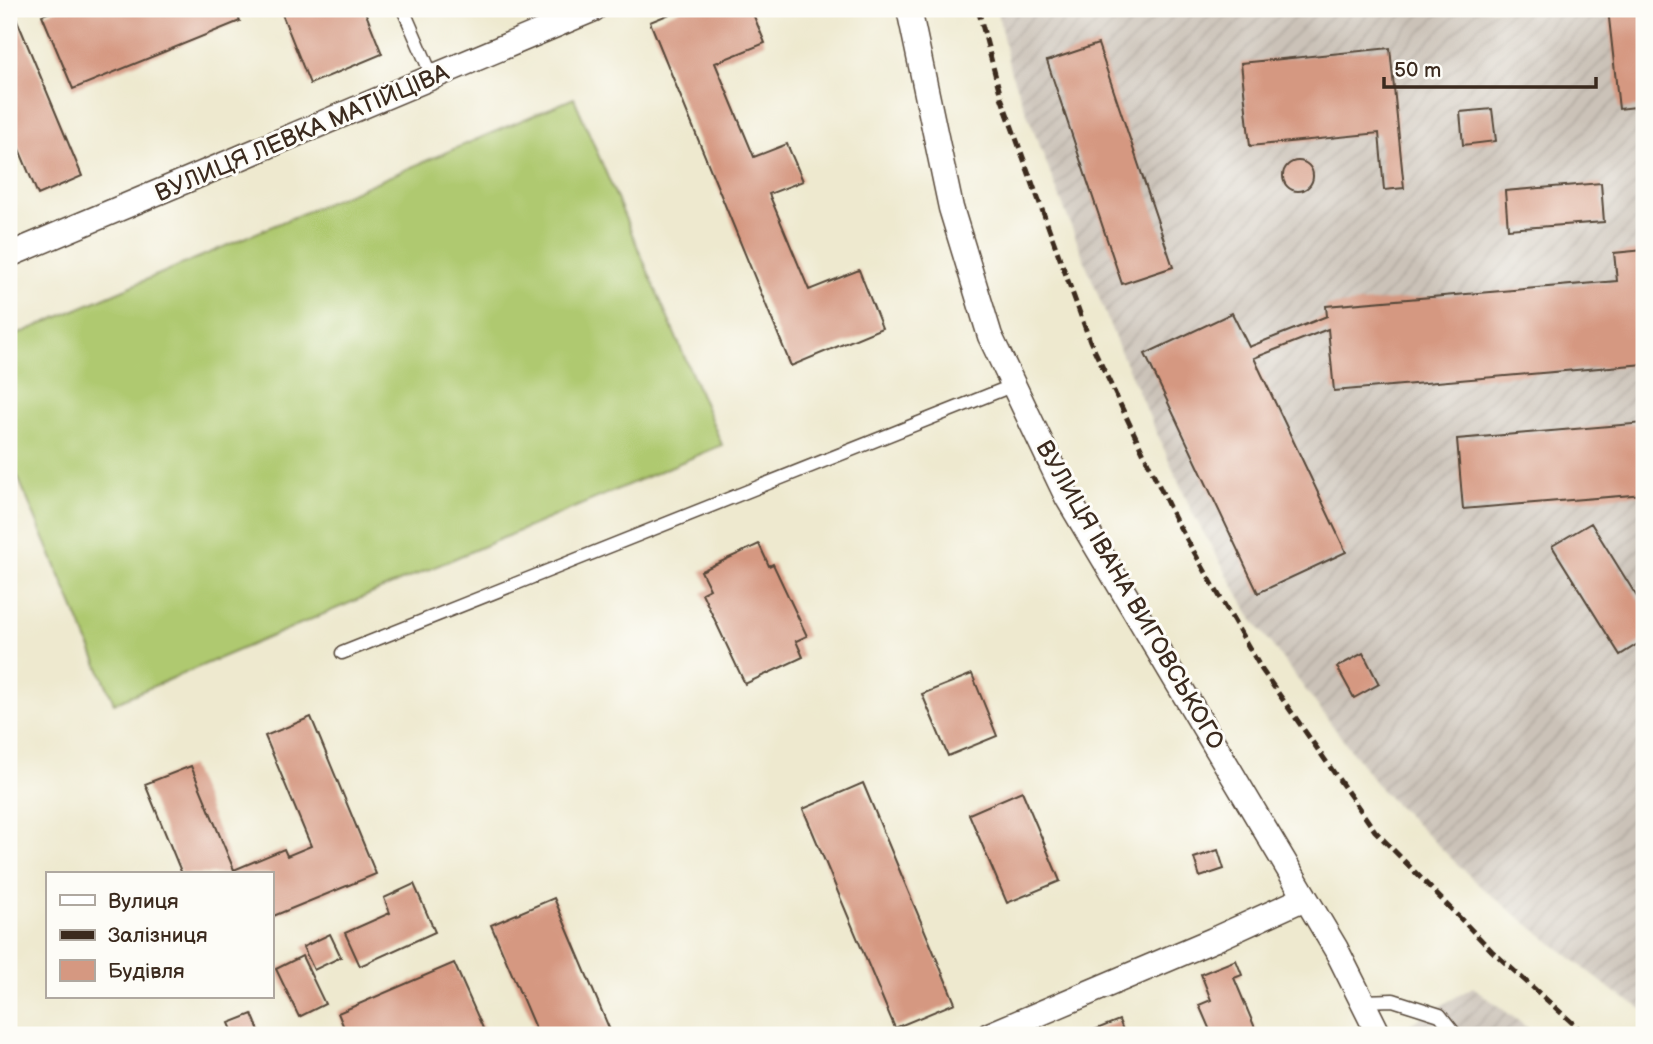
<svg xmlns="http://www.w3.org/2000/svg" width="1653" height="1044" viewBox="0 0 1653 1044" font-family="'Balsamiq Sans',sans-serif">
<defs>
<pattern id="industrial-furrows" width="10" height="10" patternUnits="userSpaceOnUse" patternTransform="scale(1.75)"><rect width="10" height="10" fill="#cbc2b8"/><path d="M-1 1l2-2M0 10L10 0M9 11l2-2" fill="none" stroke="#afa79e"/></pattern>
</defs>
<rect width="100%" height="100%" fill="#fdfcf7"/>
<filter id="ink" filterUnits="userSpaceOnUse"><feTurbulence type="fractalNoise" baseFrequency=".0143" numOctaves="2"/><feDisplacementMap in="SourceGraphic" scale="14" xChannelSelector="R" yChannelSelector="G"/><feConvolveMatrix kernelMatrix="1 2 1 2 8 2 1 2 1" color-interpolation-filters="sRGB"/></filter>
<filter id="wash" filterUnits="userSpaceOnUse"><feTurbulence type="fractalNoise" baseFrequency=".00686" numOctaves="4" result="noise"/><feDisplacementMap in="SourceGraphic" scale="28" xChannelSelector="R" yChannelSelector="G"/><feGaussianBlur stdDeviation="1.57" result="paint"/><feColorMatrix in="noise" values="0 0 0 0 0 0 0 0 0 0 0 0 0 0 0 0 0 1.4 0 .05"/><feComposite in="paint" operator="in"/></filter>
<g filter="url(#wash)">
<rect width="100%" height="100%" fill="#eee9cf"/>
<path fill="url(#industrial-furrows)" d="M997 9H1644V1010L1613 991 1482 888 1381 790 1253 620 1193 514 1118 346 1010 70Z
M1473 987 1537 1035H1393V1034Z"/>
<path fill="#afc96f" stroke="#757a46" stroke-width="2" d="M574 98 722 445 114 703 9 456V338Z"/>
<g id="blocks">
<path fill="#d59881" d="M59 9H235L240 21 73 89 42 15Z
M280 9H364L382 54 310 84Z
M682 9H751L765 43 715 63 754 157 787 144 803 181 769 194 809 290 859 270 882 328 791 366 650 22Z
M1608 9H1644V106L1619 109Z
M17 20 82 176 38 195 9 125V23Z
M1098 44 1173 267 1122 284 1047 61Z
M1390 48 1404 188 1384 190 1379 133 1250 146 1241 63Z
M1492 109 1496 141 1463 145 1460 112Z
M1283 176a15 15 0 1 1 30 0a15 15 0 1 1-30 0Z
M1601 183 1604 222 1508 229 1505 191Z
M1644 250V364L1334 391 1328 329 1254 358 1346 552 1258 593 1145 354 1232 313 1249 347 1327 316 1326 306 1617 281 1614 253Z
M1644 423V494L1463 509 1457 439Z
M1591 523 1644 608V640L1620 655 1552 546Z
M759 544 769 566 773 564 807 636 796 641 803 657 745 684 702 593 710 589 701 571Z
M1363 653 1379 684 1354 698 1337 667Z
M972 674 997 736 948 756 922 694Z
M311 717 376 874 271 917V874H182L145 784 191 766 234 870 284 849 287 856 311 846 265 736Z
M863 783 955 1003 895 1028 803 809Z
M1022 791 1060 881 1007 903 969 814Z
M1218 850 1224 869 1200 877 1194 858Z
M414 884 435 932 360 966 345 933 390 913 384 898Z
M554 898 612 1035H538L491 925Z
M330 934 341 957 314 970 303 947Z
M302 956 325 1004 299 1017 276 969Z
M1236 960 1242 975 1234 978 1258 1035H1212L1199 1005 1211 1000 1201 974Z
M454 963 486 1035H347L338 1013Z
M252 1014 261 1035H234L229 1023Z
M1119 1020 1125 1035H1082Z
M1431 1027 1435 1035H1417Z"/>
</g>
</g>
<g filter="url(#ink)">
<use href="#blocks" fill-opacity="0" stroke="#564739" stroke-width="2"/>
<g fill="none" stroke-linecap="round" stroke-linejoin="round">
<defs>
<path id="service" d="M403 9 433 78
M342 653 1014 385
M1363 1001 1393 1000 1440 1015 1456 1035"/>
<path id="minor" d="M909 9 951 208 990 336 1067 497 1336 949 1379 1035
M9 255 594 9
M989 1035 1213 940 1305 898"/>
</defs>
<use href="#service" stroke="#564739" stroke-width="15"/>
<use href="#minor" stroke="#564739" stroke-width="27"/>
<use href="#service" stroke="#fff" stroke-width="12"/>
<use href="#minor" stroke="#fff" stroke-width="24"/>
<path stroke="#3b2a1e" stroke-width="5" stroke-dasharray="10 5" stroke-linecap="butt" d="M978 9 1001 97 1090 341 1175 519 1262 670 1375 831 1492 951 1586 1035"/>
</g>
</g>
<g text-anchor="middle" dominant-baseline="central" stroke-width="6" stroke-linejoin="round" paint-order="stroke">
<g font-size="24" fill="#3b2a1e" stroke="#fdfcf7">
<text transform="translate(302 133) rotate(-23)">ВУЛИЦЯ ЛЕВКА МАТІЙЦІВА</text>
<text transform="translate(1130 595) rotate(60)">ВУЛИЦЯ ІВАНА ВИГОВСЬКОГО</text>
</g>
</g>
<rect width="1653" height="1044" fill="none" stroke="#fdfcf7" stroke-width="35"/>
<rect x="46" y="872" width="228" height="126" fill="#fdfcf7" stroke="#afa8a0" stroke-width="2"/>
<rect x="60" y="895" width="35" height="10" fill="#ffffff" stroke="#afa8a0" stroke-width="2"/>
<text x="108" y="908" font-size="21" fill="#3b2a1e">Вулиця</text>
<rect x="60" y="930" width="35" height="10" fill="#3b2a1e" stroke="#afa8a0" stroke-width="2"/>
<text x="108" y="942" font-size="21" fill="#3b2a1e">Залізниця</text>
<rect x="60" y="960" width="35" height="21" fill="#d59881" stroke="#afa8a0" stroke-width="2"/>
<text x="108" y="978" font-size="21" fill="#3b2a1e">Будівля</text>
<path d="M1384 77v10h212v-10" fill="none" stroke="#3b2a1e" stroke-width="3.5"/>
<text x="1394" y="77" font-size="21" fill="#3b2a1e" stroke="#fdfcf7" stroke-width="5" paint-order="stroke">50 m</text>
</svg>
